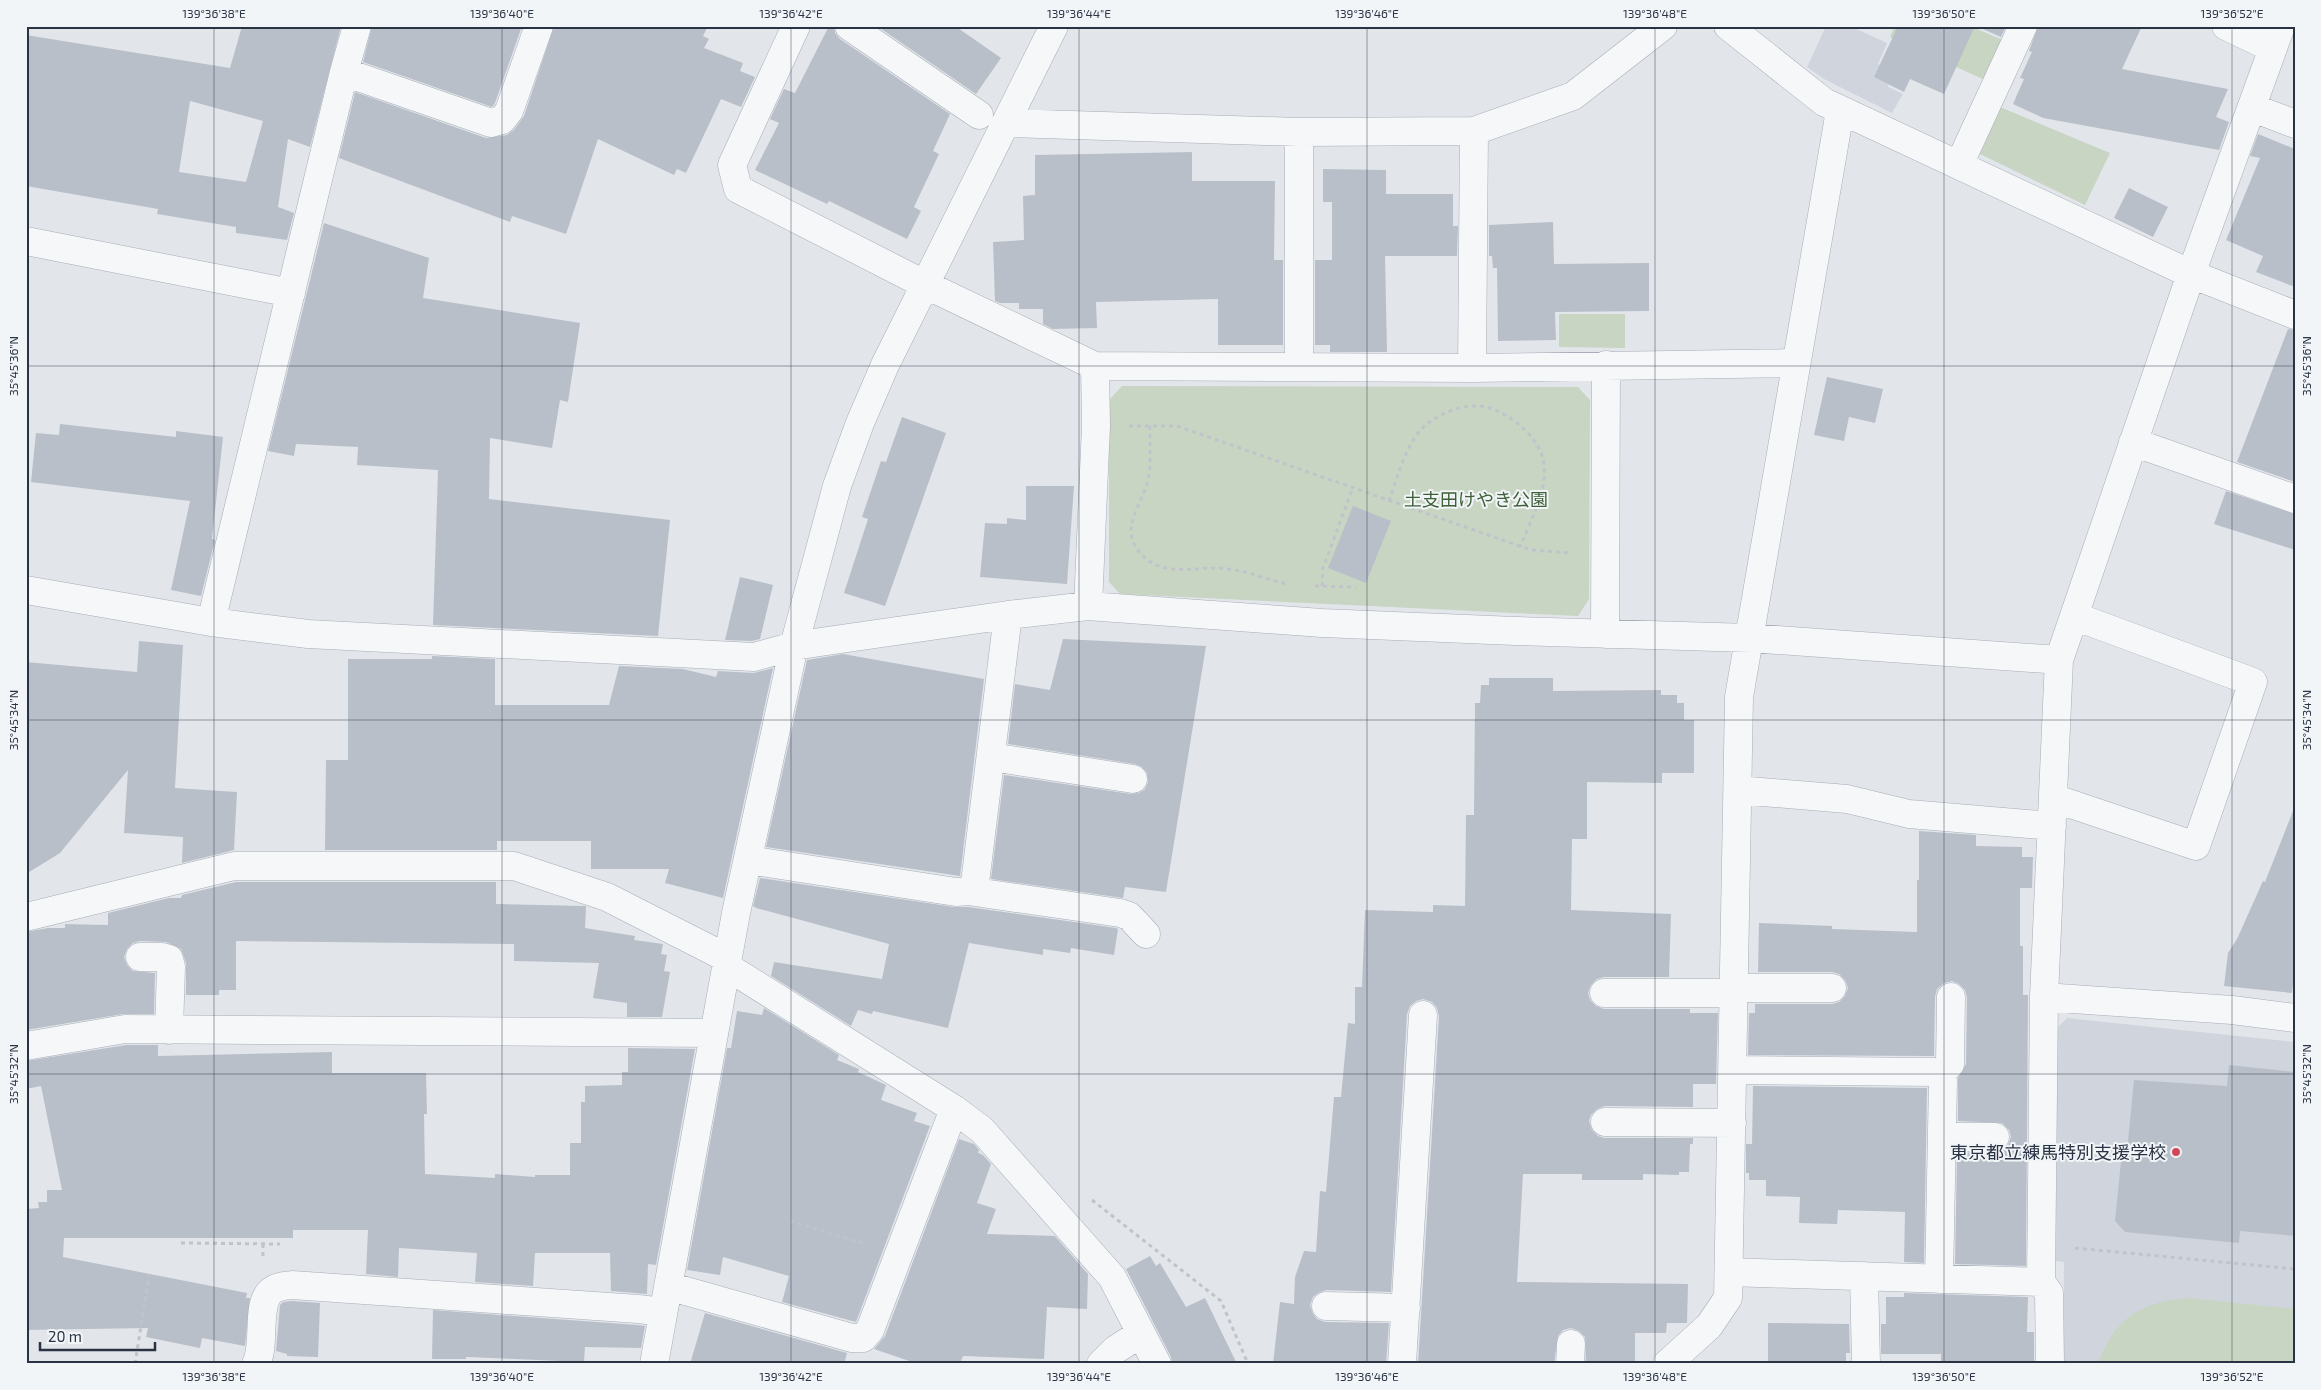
<svg xmlns="http://www.w3.org/2000/svg" width="2321" height="1390" viewBox="0 0 2321 1390" font-family="'Exo 2','Noto Sans JP',sans-serif">
<rect width="100%" height="100%" fill="#e2e6eb"/>
<path fill="#d0d5dd" d="M1826 26H1850L1887 43 1878 64 1892 72 1888 87 1903 94 1892 113 1824 79 1807 67Z
M2067 1018 2295 1042V1364H2063L2064 1262 2056 1261 2057 1028Z"/>
<path fill="#c8d5c3" d="M1895 26H1970L2005 41 1987 81 1890 37Z
M2000 107 2110 153 2085 205 1978 153Z
M1559 314H1625V348L1559 347Z
M1122 386 1578 387 1590 400 1589 599 1578 616 1120 594 1109 582V400Z
M2188 1298 2295 1309V1364H2098C2115 1317 2141 1302 2188 1298Z"/>
<path fill="#b9bfc9" fill-rule="evenodd" d="M242 26H341L310 147 288 139 278 207 294 213 287 240 236 233V227L157 214 158 209 26 186V35L230 68ZM190 101 263 121 246 182 179 172Z
M372 26H522L495 103 492 107 363 62Z
M554 26H708L703 36 709 39 704 48 743 63 740 71 755 77 741 107 721 99 686 173 677 169 674 175 598 139 566 234 512 216 510 222 339 158 355 92 486 138 507 135 514 130 524 116Z
M829 26H834L835 33 840 39 950 114 933 151 939 154 914 207 921 211 907 239 829 201 827 204 755 170 779 123 770 119 784 89 795 93Z
M877 26H955L1001 58 976 94Z
M1898 26H1975L1944 94 1910 79 1904 92 1874 77Z
M1976 26H2006L2001 37Z
M2038 26H2142L2122 69 2228 89 2216 117 2229 122 2219 150 2043 118 2013 104 2024 79 2020 78 2032 52 2029 51Z
M2258 134 2295 149V287L2256 272 2263 256 2226 240 2260 158 2250 156Z
M1192 152V181H1275L1274 260H1283V345H1218V299L1096 302 1097 328 1053 329 1043 324V309H1019V303H1000L995 301 993 242 1024 240 1023 196 1035 195V155Z
M1323 169 1386 170V194H1453V226H1458L1457 256H1385L1387 352H1330V345H1315V260H1332V202H1323Z
M2129 188 2168 207 2153 237 2114 218Z
M1553 222 1554 264 1649 263V311L1555 312 1556 340 1498 341 1497 268H1493L1492 256H1489V225Z
M324 223 429 258 423 298 580 323 568 402 560 400 552 448 490 438 489 499 670 520 658 636 433 625 438 470 357 465 358 447 296 444 294 456 268 451Z
M2288 329 2295 330V482L2237 462Z
M1827 377 1883 389 1875 423 1849 417 1844 441 1814 435Z
M902 417 946 433 885 606 844 593 868 519 862 517 881 461 886 462Z
M60 424 176 437V431L223 437 212 539 215 540 201 596 171 590 190 501 31 482 36 433 59 435Z
M1026 486H1074L1067 584 980 577 985 523 1007 524V518L1026 520Z
M2226 491 2295 514V550L2214 524Z
M1353 506 1391 521 1366 583 1328 568Z
M740 577 773 585 760 639 752 641 725 640Z
M1063 639 1206 646 1166 892 1125 887 1123 898 991 879 1004 775 1131 794 1139 793 1145 789 1148 782 1147 773 1142 767 1135 764 1008 744 1015 684 1050 690Z
M139 641 183 645 175 788 237 792 234 850 182 863 183 837 124 833 128 770 60 853 26 874V662L137 672Z
M843 654 984 679 960 876 766 847 807 660Z
M432 656 495 659V705H609L619 666 683 669 716 677 718 671 754 673 773 668 723 898 665 883 669 869H591V841H497V850H325L326 760H348V659H432Z
M1489 678H1553V691L1661 690V695H1677V703H1684V720H1694V773H1662V783L1587 782V839H1572L1571 910 1671 914 1669 977H1604L1597 979 1591 985 1588 993 1590 1000 1596 1006 1604 1009H1690V1013H1718L1716 1084H1693V1107L1605 1106 1597 1109 1591 1115 1589 1121 1592 1130 1598 1136 1604 1138H1693V1144H1690L1689 1172H1679V1175L1643 1174V1180H1582V1174H1523L1517 1282 1688 1284 1687 1323H1667L1666 1333H1635V1364H1586L1585 1337 1579 1331 1571 1328 1563 1330 1558 1336 1554 1364H1418L1439 1016 1437 1008 1432 1002 1423 999 1416 1001 1410 1006 1407 1014 1391 1292 1326 1290 1318 1293 1313 1297 1310 1305 1313 1314 1317 1319 1325 1322 1389 1323 1386 1364H1273L1280 1302 1294 1304 1295 1277 1304 1251 1316 1252 1320 1191 1326 1192 1334 1097H1341L1348 1023 1355 1024V987H1362L1365 910 1433 912V905L1465 906 1466 815H1474L1475 703H1480L1481 685H1489Z
M2293 811H2295V968L2292 993 2224 986 2228 953 2237 939 2263 881 2265 882Z
M1919 831 1976 835V846L2022 847V857H2033L2032 888H2020V946H2023V995H2028L2026 1266 1955 1264 1957 1153 2002 1151 2008 1145 2011 1137 2009 1130 2002 1123 1958 1121V1078L1966 1064 1967 997 1965 990 1959 984 1952 981 1944 983 1937 989 1935 997 1934 1056 1748 1055 1749 1013H1755V1004H1832L1839 1002 1845 996 1848 988 1845 980 1839 974 1832 972H1758L1759 923 1832 926V929L1917 932V880H1919Z
M760 878 954 907H968L1116 928 1118 929 1114 955 1071 948 1070 953 1043 949V955L969 943 948 1028 873 1011 872 1014 858 1010 851 1026 771 976 774 962 882 979 889 944 756 908 753 906Z
M236 882H496V904L583 906H586L585 928 635 936 634 940 663 944 661 954 667 955 664 971 670 972 662 1017H627V1003L593 998 599 963 514 961V944L236 941V990H219V995H186V963L181 949 166 942 140 941 133 943 127 949 124 957 127 965 133 971 155 973 154 1014H123L26 1030V932L48 928H65V924L108 925V913L169 898H181L182 895Z
M764 1008 839 1055 837 1060 859 1069 858 1072 886 1085 881 1100 917 1113 914 1121 930 1126 856 1322 782 1302 789 1276 723 1257 720 1275 687 1270 727 1048H731L737 1011 762 1015Z
M126 1045H158V1056L332 1052V1073H426L427 1114H424L425 1174 495 1178V1174L535 1177V1175H570V1143H581V1102H585V1086L622 1085V1072H628V1048L695 1049 656 1265 648 1264 647 1294 611 1291 610 1253H535L533 1286 475 1282 477 1253 399 1248 398 1277 366 1274 368 1230H293V1238H64L63 1257 247 1293 246 1298H250L245 1346 202 1338 200 1348 146 1337 148 1328 26 1330V1209L39 1208 38 1202H47V1190H62L41 1086 26 1089V1061Z
M2229 1065 2295 1072V1236L2240 1231 2239 1243 2125 1232 2115 1221 2121 1161H2126L2134 1080 2227 1086Z
M1753 1086 1927 1088 1924 1263 1904 1262 1905 1212 1838 1210 1837 1224 1799 1223 1800 1197 1766 1196V1180H1749V1173H1746V1144H1752Z
M959 1139 974 1144 979 1150 978 1153 983 1155 991 1164 977 1203 996 1209 987 1234 1055 1236 1088 1274 1087 1309 1047 1307 1044 1359 963 1356 960 1364H918L874 1349 885 1336Z
M1150 1256 1156 1266 1160 1263 1186 1307 1205 1298 1237 1364H1172L1171 1357 1126 1269Z
M1904 1293 2028 1297 2027 1332H2034V1364H1941V1354H1881V1324H1886V1297H1904Z
M292 1301 320 1303 318 1357 287 1356V1354L276 1351 280 1305 283 1302Z
M433 1310 637 1325 645 1326 641 1348 585 1347 584 1362 466 1357V1359H432Z
M705 1313 847 1353 844 1364H690Z
M1768 1323 1849 1324 1850 1353H1846V1364H1768Z"/>
<g fill="none" stroke-linecap="round" stroke-linejoin="round">
<defs>
<path id="minor" d="M796 26 732 165 738 189 924 284 1095 366 1472 368 1796 363
M849 26 979 115
M1728 26 1824 102 2191 274 2295 315
M2226 26 2272 48
M344 72 491 123 502 120 509 111 539 26
M2253 108 2295 124
M1006 123 1299 132 1474 131 1573 96 1663 26
M1959 165 2023 26
M26 241 291 293
M1299 367V132
M1472 368 1474 131
M2133 442 2295 499
M26 590 211 622 308 634 754 657 794 646 827 641 1008 615 1088 606 1322 623 1515 631 1750 638 2059 660
M1088 606 1096 426 1095 366
M211 622 344 72 357 26
M1605 634 1606 365
M991 757 1133 779
M1738 790 1847 799 1909 814 2052 826
M2053 798 2196 846 2253 682 2074 616
M748 860 956 892 968 891 975 883 1008 615
M968 891 1120 913 1129 916 1146 934
M26 917 234 866H514L607 897 727 958
M140 957H162L169 959 171 967 169 1030
M726 966 954 1109 982 1130 1112 1277 1157 1364
M1734 988H1832
M1604 993H1734
M2044 997 2232 1010 2295 1018
M26 1046 125 1029 713 1033
M1733 1070 1934 1072 1940 1074 1943 1081 1939 1279
M1940 1074 1950 1064 1951 997
M1605 1122 1732 1123
M1942 1137H1995
M1729 1272 2041 1282 2049 1293 2050 1364
M1864 1276 1866 1364
M2041 1282 2044 997 2059 660 2191 274 2281 26
M668 1286 852 1338H863L870 1330 954 1109
M1326 1306 1406 1308
M256 1364C266 1346 256 1306 270 1292 276 1286 285 1286 292 1285L638 1309 663 1312
M654 1364 736 913 794 646 837 486 860 423 885 365 1054 26
M1101 1364 1115 1350 1141 1333
M1402 1364 1423 1015
M1570 1364 1571 1344
M1667 1364 1709 1326 1728 1298 1739 697 1840 111"/>
</defs>
<use href="#minor" stroke="#a7adb6" stroke-width="29"/>
<path stroke="#c0c4ca" stroke-width="3" stroke-dasharray="4 4" stroke-linecap="butt" d="M1129 426H1177L1531 550 1571 553
M1150 426C1149 443 1152 464 1148 480 1144 497 1132 512 1131 530 1131 539 1135 548 1141 554 1165 579 1196 565 1228 569 1248 571 1267 580 1287 584
M1389 501C1397 478 1408 437 1428 423 1442 413 1461 405 1478 406 1503 407 1537 434 1543 459 1550 488 1530 521 1520 547
M1315 586 1356 587
M1322 586 1323 568 1353 487
M1092 1200 1221 1301 1248 1364
M790 1221 866 1244
M181 1243 280 1244
M2075 1248 2295 1269
M263 1256V1244
M135 1364 149 1275"/>
<use href="#minor" stroke="#f5f7f9" stroke-width="28"/>
</g>
<path fill="none" stroke="#2a3344" stroke-width="1" stroke-opacity="0.45" d="M214 26V1364M502 26V1364M791 26V1364M1079 26V1364M1367 26V1364M1655 26V1364M1944 26V1364M2232 26V1364M26 366H2295M26 720H2295M26 1074H2295"/>
<circle fill="#d14659" stroke="#f2f5f8" stroke-width="2" cx="2176" cy="1152" r="5"/>
<g text-anchor="middle" dominant-baseline="central" stroke-width="4" stroke-linejoin="round" paint-order="stroke">
<g font-size="18" fill="#3e6037" stroke="#f2f5f8">
<text x="1476" y="499">土支田けやき公園</text>
</g>
<g font-size="18" fill="#2a3344" stroke="#f2f5f8" text-anchor="end">
<text x="2166" y="1152">東京都立練馬特別支援学校</text>
</g>
</g>
<rect width="2321" height="1390" fill="none" stroke="#f2f5f8" stroke-width="55"/>
<path d="M40 1342v8h115v-8" fill="none" stroke="#2a3344" stroke-width="2.5"/>
<text x="48" y="1342" font-size="15" fill="#2a3344" stroke="#f2f5f8" stroke-width="4" paint-order="stroke">20 m</text>
<rect x="28" y="28" width="2266" height="1334" fill="none" stroke="#2a3344" stroke-width="2"/>
<g font-size="12" text-anchor="middle" fill="#2a3344">
<text x="214" y="18">139°36'38"E</text>
<text x="502" y="18">139°36'40"E</text>
<text x="791" y="18">139°36'42"E</text>
<text x="1079" y="18">139°36'44"E</text>
<text x="1367" y="18">139°36'46"E</text>
<text x="1655" y="18">139°36'48"E</text>
<text x="1944" y="18">139°36'50"E</text>
<text x="2232" y="18">139°36'52"E</text>
<text transform="translate(14 366) rotate(-90)" y="4">35°45'36"N</text>
<text transform="translate(2307 366) rotate(-90)" y="4">35°45'36"N</text>
<text transform="translate(14 720) rotate(-90)" y="4">35°45'34"N</text>
<text transform="translate(2307 720) rotate(-90)" y="4">35°45'34"N</text>
<text transform="translate(14 1074) rotate(-90)" y="4">35°45'32"N</text>
<text transform="translate(2307 1074) rotate(-90)" y="4">35°45'32"N</text>
<text x="214" y="1381">139°36'38"E</text>
<text x="502" y="1381">139°36'40"E</text>
<text x="791" y="1381">139°36'42"E</text>
<text x="1079" y="1381">139°36'44"E</text>
<text x="1367" y="1381">139°36'46"E</text>
<text x="1655" y="1381">139°36'48"E</text>
<text x="1944" y="1381">139°36'50"E</text>
<text x="2232" y="1381">139°36'52"E</text>
</g>
</svg>
